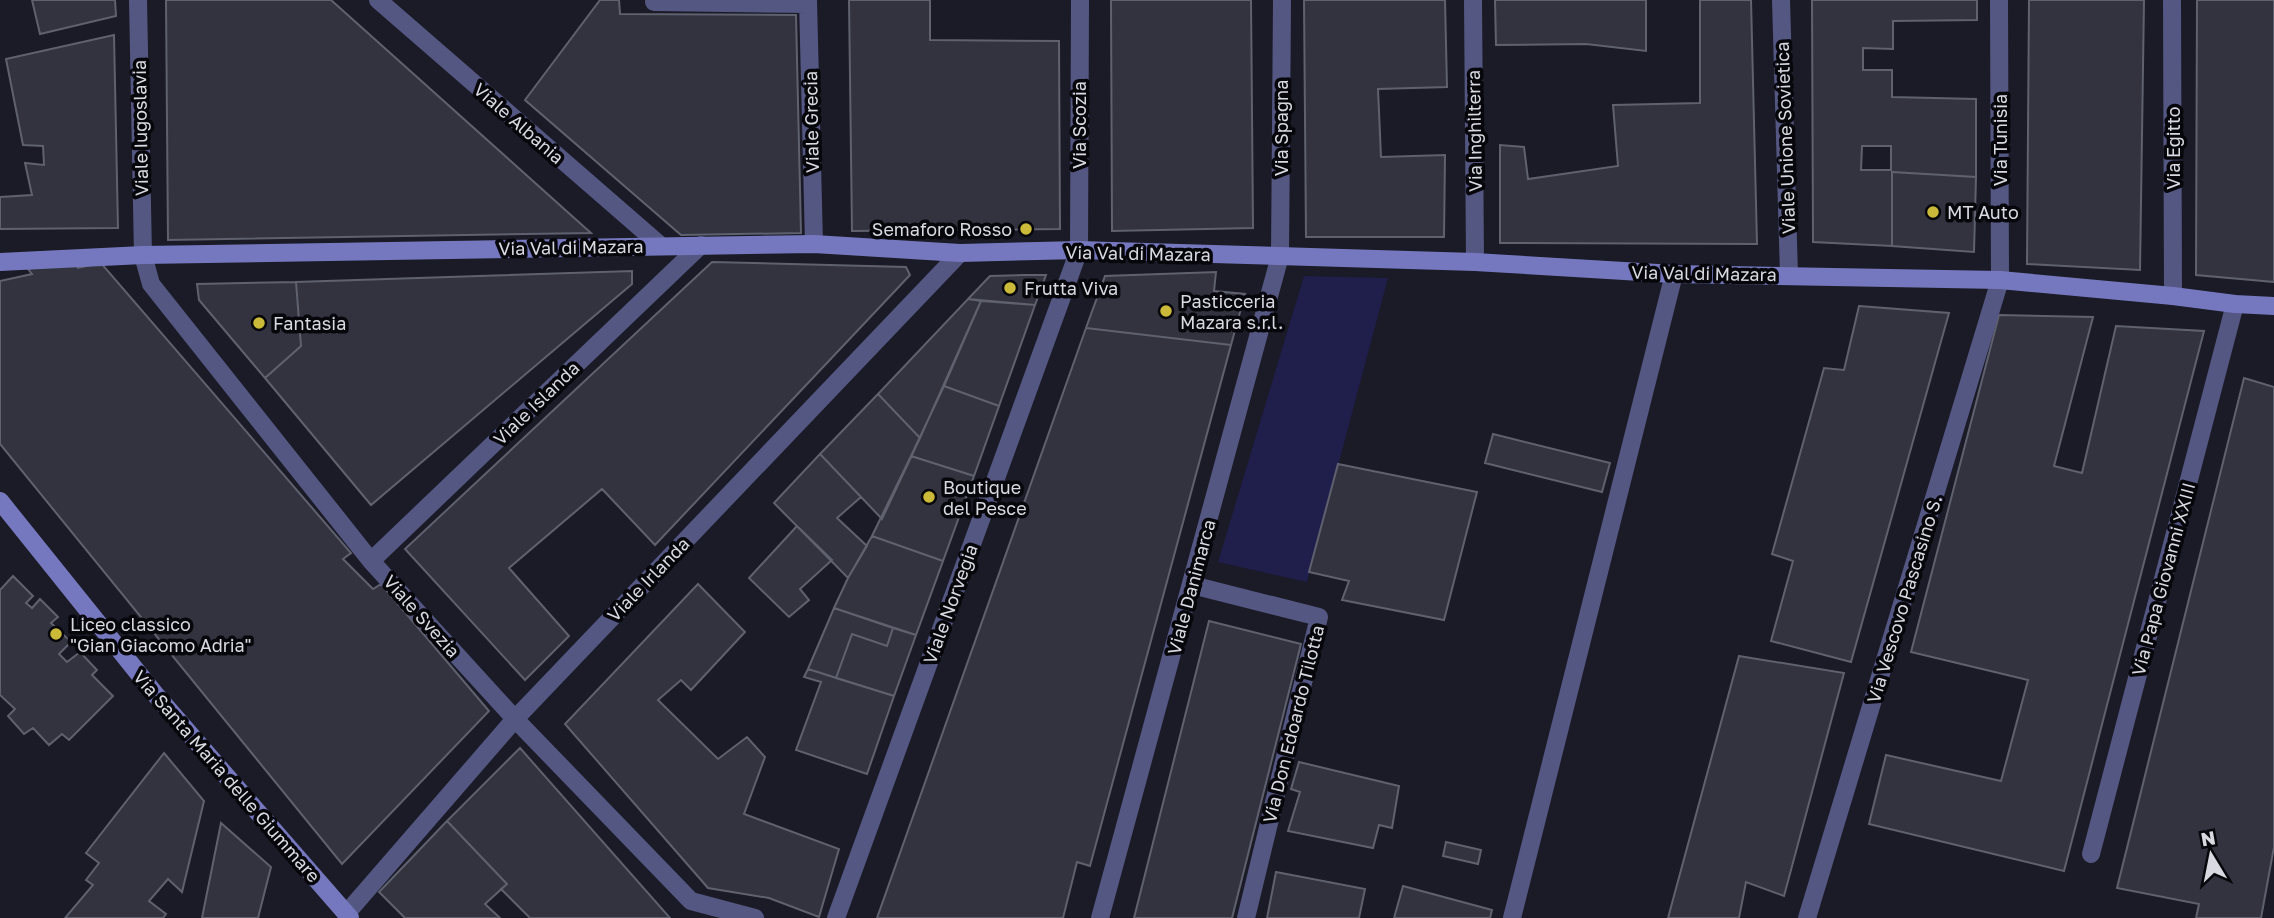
<svg xmlns="http://www.w3.org/2000/svg" width="2274" height="918" viewBox="0 0 2274 918" font-family="'Golos Text',sans-serif">
<rect width="100%" height="100%" fill="#1a1b26"/>
<path fill="#201e4b" d="M1304 276 1388 278 1307 582 1218 562Z"/>
<path fill="#32333f" stroke="#5f616f" stroke-width="2" fill-rule="evenodd" d="M32 0H115L116 16 40 34Z
M166 0H331L591 233 168 240Z
M600 0H619L620 14 796 15 801 233 681 235 525 100Z
M849 0H930V40L1059 41 1060 229 852 231Z
M1111 0H1251L1253 228 1112 231Z
M1304 0H1445L1447 87 1378 89 1381 157 1445 155 1444 237H1306Z
M1495 0H1646V51L1586 44 1496 45Z
M1700 0H1751L1757 244 1500 243V145L1524 147 1528 179 1618 166 1613 105 1700 103Z
M1812 0H1977V20L1893 21V49L1863 48V70H1892V97L1976 99V177L1892 172V246L1813 242ZM1862 146H1891V170H1861Z
M2029 0H2144L2140 270 2027 264Z
M2197 0H2274V282L2196 275Z
M114 35 118 228 0 229V197L32 195 25 163 44 165 43 146 23 145 6 59Z
M1892 172 1976 177 1974 252 1892 246Z
M73 261 78 268 101 263 351 553 343 559 373 589 381 584 489 711 342 864 0 444V281L32 274 28 269Z
M712 262 906 267 910 275 655 545 602 489 509 568 569 636 525 680 405 549Z
M632 271V284L371 505 265 378 301 346 296 282Z
M1216 272 1214 291 1245 294 1231 345 1086 328 1105 276Z
M1023 275H1046L1035 305 968 299 990 276Z
M296 282 301 346 265 378 199 300 197 284Z
M968 299 981 301 920 438 878 394Z
M981 301 1035 305 999 406 944 386Z
M1859 306 1949 313 1851 662 1771 641 1793 561 1772 554 1824 368 1844 370Z
M1999 315 2093 317 2054 466 2082 473 2116 326 2204 331 2064 871 1869 824 1886 755 2001 781 2028 680 1911 652Z
M1086 328 1231 345 1090 866 1077 862 1063 918H877Z
M2244 378 2274 387V847L2261 918H2196L2199 904 2117 888Z
M944 386 999 406 974 476 911 456Z
M878 394 920 438 882 519 820 454Z
M1493 434 1610 463 1602 492 1485 463Z
M820 454 861 497 837 518 867 546 848 578 774 503Z
M911 456 974 476 943 561 872 536Z
M1338 464 1477 492 1444 620 1342 600 1349 581 1309 572Z
M797 526 832 560 800 589 809 600 789 617 749 578Z
M872 536 943 561 916 635 834 608 848 578Z
M13 576 33 596 26 603 32 608 40 599 58 617 51 623 71 642 59 654 67 662 80 652 97 670 92 675 113 696 69 740 62 734 49 745 33 728 24 734 8 716 15 709 0 695V590Z
M698 584 745 632 691 690 681 680 658 700 718 759 747 737 765 757 744 814 839 849 819 917 769 898 708 888 565 724Z
M834 608 893 628 887 646 852 634 836 678 808 669Z
M1209 621 1301 644 1232 918H1134Z
M893 628 916 635 894 696 836 678 852 634 887 646Z
M1739 656 1844 673 1784 896 1746 882 1739 918H1668Z
M808 669 894 696 867 774 796 750 821 682 804 677Z
M520 748 670 918H530L501 889 507 884 447 821Z
M164 753 204 801 182 892 168 879 149 901 166 914 163 918H65L93 885 86 880 99 863 86 853Z
M1299 762 1399 786 1392 828 1379 825 1373 848 1288 831 1300 792 1291 789Z
M447 821 507 884 485 904 500 918H405L379 892Z
M221 823 271 867 258 918H202Z
M1446 842 1481 850 1478 864 1443 856Z
M1276 872 1365 889 1359 918H1267Z
M1403 886 1492 910 1490 918H1394Z"/>
<g fill="none" stroke-linecap="round" stroke-linejoin="round">
<path stroke="#555783" stroke-width="18" d="M138 0 143 255 151 284 371 561 515 719 691 901 755 918
M378 0 660 245
M808 0 814 244
M1473 0 1475 262
M1781 0 1789 275
M2172 0 2173 296
M654 2 808 4
M371 561 701 245
M1192 585 1319 617 1246 918
M2091 854 2235 304
M346 914 515 719 960 253
M836 918 1079 250 1080 0
M1100 918 1280 256 1282 0
M1512 918 1674 274
M1807 918 2000 280 1999 0"/>
<path stroke="#7678bf" stroke-width="18" d="M0 262 143 255 814 244 960 253 1079 250 1475 262 1674 274 2000 280 2173 296 2235 304 2274 306
M0 501 155 694 350 918"/>
</g>
<g fill="#cbba39" stroke="#06060b" stroke-width="2.5">
<circle cx="1933" cy="212" r="7"/>
<circle cx="1026" cy="229" r="7"/>
<circle cx="1010" cy="288" r="7"/>
<circle cx="1166" cy="311" r="7"/>
<circle cx="259" cy="323" r="7"/>
<circle cx="929" cy="497" r="7"/>
<circle cx="56" cy="634" r="7"/>
</g>
<g text-anchor="middle" dominant-baseline="central" stroke-width="7" stroke-linejoin="round" paint-order="stroke">
<g font-size="18" fill="#d8d9e1" stroke="#06060b">
<text transform="translate(811 122) rotate(-91)">Viale Grecia</text>
<text transform="translate(519 123) rotate(41)">Viale Albania</text>
<text transform="translate(1079 125) rotate(-90)">Via Scozia</text>
<text transform="translate(140 128) rotate(-91)">Viale Iugoslavia</text>
<text transform="translate(1281 128) rotate(-90)">Via Spagna</text>
<text transform="translate(1474 131) rotate(-91)">Via Inghilterra</text>
<text transform="translate(1785 138) rotate(-92)">Viale Unione Sovietica</text>
<text transform="translate(2000 140) rotate(-90)">Via Tunisia</text>
<text transform="translate(2173 148) rotate(-90)">Via Egitto</text>
<text transform="translate(571 247) rotate(-1)">Via Val di Mazara</text>
<text transform="translate(1138 253) rotate(1)">Via Val di Mazara</text>
<text transform="translate(1704 273) rotate(1)">Via Val di Mazara</text>
<text transform="translate(536 403) rotate(-44)">Viale Islanda</text>
<text transform="translate(648 579) rotate(-46)">Viale Irlanda</text>
<text transform="translate(2163 579) rotate(-75)">Via Papa Giovanni XXIII</text>
<text transform="translate(1191 587) rotate(-75)">Viale Danimarca</text>
<text transform="translate(1904 599) rotate(-73)">Via Vescovo Pascasino S.</text>
<text transform="translate(950 604) rotate(-70)">Viale Norvegia</text>
<text transform="translate(422 616) rotate(48)">Viale Svezia</text>
<text transform="translate(1293 724) rotate(-76)">Via Don Edoardo Tilotta</text>
<text transform="translate(227 776) rotate(49)">Via Santa Maria delle Giummare</text>
</g>
<g font-size="18" fill="#d8d9e1" stroke="#06060b" text-anchor="start">
<text x="1947" y="212">MT Auto</text>
<text x="1012" y="229" text-anchor="end">Semaforo Rosso</text>
<text x="1024" y="288">Frutta Viva</text>
<text x="1180" y="301">Pasticceria<tspan x="1180" dy="21">Mazara s.r.l.</tspan></text>
<text x="273" y="323">Fantasia</text>
<text x="943" y="487">Boutique<tspan x="943" dy="21">del Pesce</tspan></text>
<text x="70" y="624">Liceo classico<tspan x="70" dy="21">"Gian Giacomo Adria"</tspan></text>
</g>
</g>
<g transform="translate(2211 855) rotate(350)" stroke="#06060b" stroke-width="5" paint-order="stroke">
<path d="M0-5L12 26L0 18L-12 26Z" fill="#d8d9e1"/>
<text y="-10" font-size="19" font-weight="bold" text-anchor="middle" fill="#d8d9e1">N</text>
</g>
</svg>
